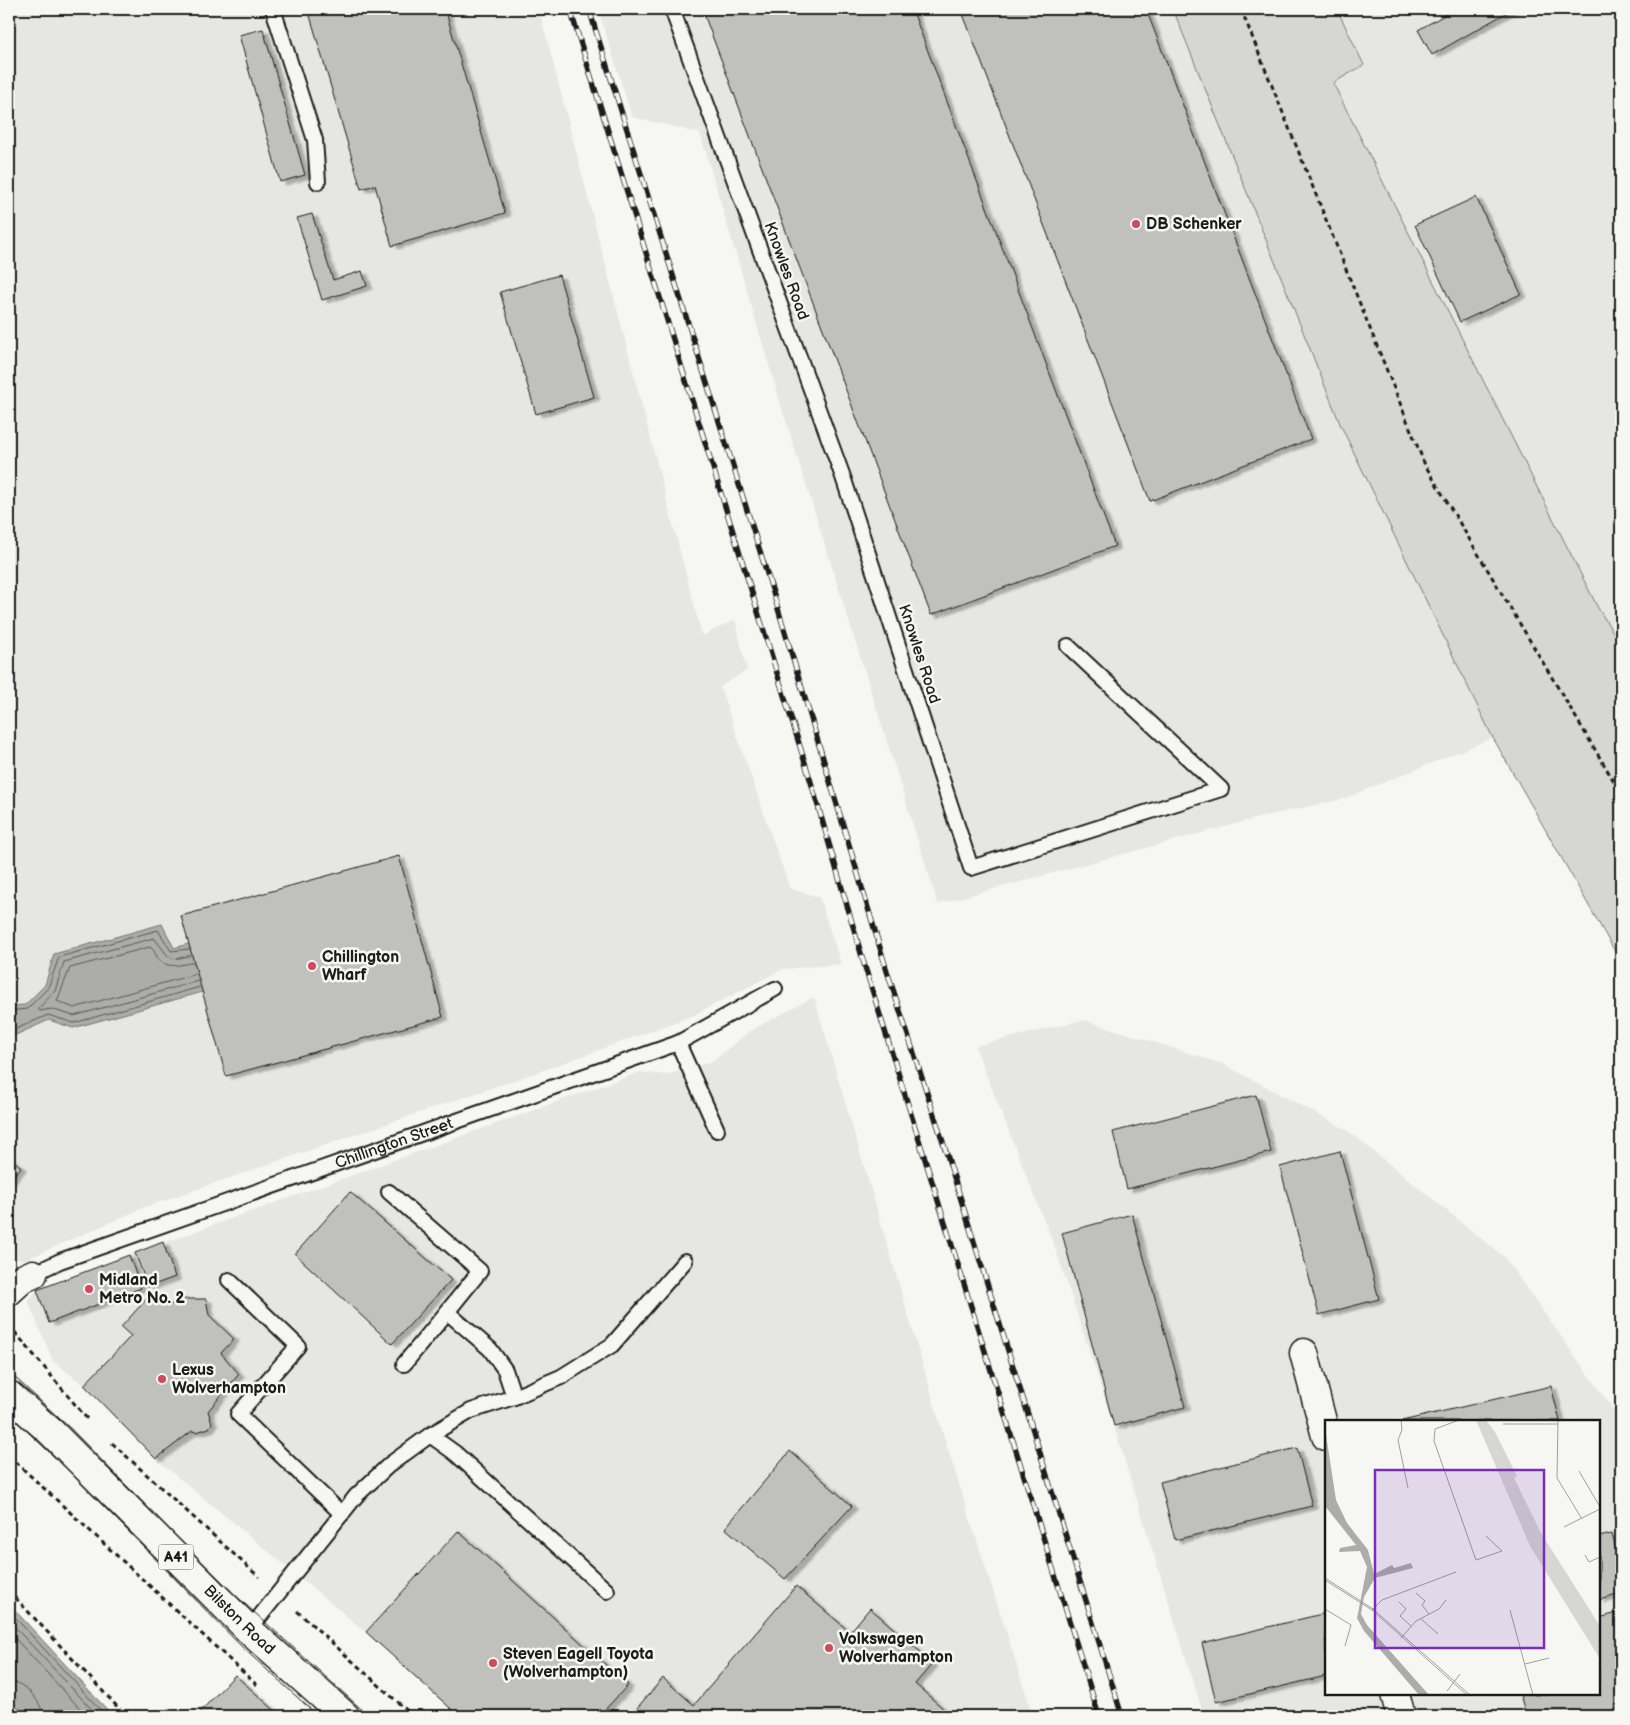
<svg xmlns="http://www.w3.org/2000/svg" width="1630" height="1725" viewBox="0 0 1630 1725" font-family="'Balsamiq Sans',sans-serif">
<defs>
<filter id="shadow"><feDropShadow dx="5.5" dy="3" stdDeviation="1" flood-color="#0004"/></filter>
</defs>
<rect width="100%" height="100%" fill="#f6f6f2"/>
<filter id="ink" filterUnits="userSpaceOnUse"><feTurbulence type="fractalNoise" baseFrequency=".02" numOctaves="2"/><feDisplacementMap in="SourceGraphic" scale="10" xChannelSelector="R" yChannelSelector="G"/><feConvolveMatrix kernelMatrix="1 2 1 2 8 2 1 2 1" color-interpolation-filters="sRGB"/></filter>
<g filter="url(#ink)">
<path fill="#e6e6e2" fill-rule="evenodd" d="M9 9H539L702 636 735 620 747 670 720 687 790 889 819 897 841 964 783 969 692 1016 558 1065 145 1207 27 1259H9Z
M598 9H1173L1341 426 1493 738 1343 799 1265 816 938 904 780 402 700 133 632 117Z
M1337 9H1621V644L1598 608 1333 82 1364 65Z
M814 997 947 1447 1033 1716H459L366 1632 156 1459 84 1385 53 1361 28 1301 37 1290 135 1253 640 1072 668 1075 713 1061 748 1032Z
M1084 1020 1223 1064 1347 1130 1504 1257 1621 1420V1716H1204L1114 1426 1056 1250 975 1046ZM1326 1421H1599V1694H1326Z
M9 1698 25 1716H9Z"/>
<path fill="#d6d6d2" stroke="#797977" d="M1173 9H1337L1364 65 1333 83 1598 608 1621 645V962L1493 738 1341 426Z"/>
<path fill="#acaca9" stroke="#727271" d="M347 900 361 948 73 1028 49 1020 9 1038V1006L25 1005 45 985 54 954 162 924 174 948Z
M9 1604 113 1716H25L9 1698Z"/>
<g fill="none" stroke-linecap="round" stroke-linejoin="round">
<path stroke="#565654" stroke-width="1" d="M191 955 176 959 169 957 154 938 64 962 55 991 38 1009 40 1011 51 1009 74 1016 198 981
M193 962C180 965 166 970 157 957 155 953 154 950 150 947L70 968 57 1001 74 1008 196 974
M9 1011 27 1009 48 988 59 957 158 930 171 951 189 949
M9 1032 48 1015 74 1023 200 987
M9 1611 106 1716
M9 1621 98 1716
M9 1632 87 1716
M9 1681C24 1682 42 1701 43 1716"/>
</g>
<path fill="#c0c0bd" stroke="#1c1c1c" filter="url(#shadow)" d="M308 9H445L505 213 392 246 375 185 361 189Z
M702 9H912L1115 546 931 615Z
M961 9H1146L1311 439 1150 501Z
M1455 9H1513L1432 55 1418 30Z
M263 29 305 175 280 182 239 35Z
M1476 197 1521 294 1460 322 1415 225Z
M312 214 333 280 362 271 367 286 322 300 297 218Z
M559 275 594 397 536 414 500 292Z
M399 856 443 1017 226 1076 181 916Z
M1256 1095 1271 1152 1127 1189 1113 1132Z
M1340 1151 1379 1299 1319 1315 1280 1167Z
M9 1157 21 1167 9 1182Z
M350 1192 451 1280 392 1344 295 1254Z
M1132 1214 1185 1407 1114 1426 1062 1233Z
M163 1242 175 1277 148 1287 135 1253Z
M129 1255 141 1288 49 1323 37 1290Z
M152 1293 164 1303 167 1300 172 1305 179 1299H206L209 1315 234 1339 221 1353 239 1374 208 1411 212 1423 209 1428 197 1432 192 1431 156 1459 84 1385 131 1336 121 1327Z
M1551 1386 1560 1421H1402Z
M1297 1448 1312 1506 1175 1540 1160 1482Z
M790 1451 852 1506 785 1579 725 1528Z
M458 1531 628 1685 599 1716H459L366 1632Z
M1612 1534 1621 1570V1594L1599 1600V1537Z
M796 1586 850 1632 870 1608 933 1663 915 1684 952 1716H630L663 1678 694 1705Z
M1621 1612V1704L1614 1705 1616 1712 1600 1716H1526L1520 1694H1599V1618Z
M1326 1613V1676L1216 1702 1202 1643Z
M235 1675 281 1716H196Z"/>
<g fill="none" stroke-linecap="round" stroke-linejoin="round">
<defs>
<g id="service">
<path d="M273 9 315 140 318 182"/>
<path d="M672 9 843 477 971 868 1221 789 1068 646"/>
<path d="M678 1043 717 1130"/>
<path d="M389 1192 480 1271 447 1312 490 1349 505 1370 514 1397"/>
<path id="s1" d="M33 1274 60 1261 678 1043 775 989"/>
<path d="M229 1280 298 1346 238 1414 342 1514"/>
<path d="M404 1364 447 1312"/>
<path d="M430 1435 455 1453 607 1591"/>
<path d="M249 1630 356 1496 389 1465 430 1435 471 1411 514 1397 561 1377 612 1345 685 1261"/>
</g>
<path id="minor" d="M9 1291 22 1279 33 1274
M1304 1353 1326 1436
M1395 1694 1401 1716"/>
<g id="trunk">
<path id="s2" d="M9 1395 51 1432 252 1633 345 1716"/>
</g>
</defs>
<use href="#service" stroke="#1c1c1c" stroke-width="18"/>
<use href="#minor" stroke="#1c1c1c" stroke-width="31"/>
<use href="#trunk" stroke="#1c1c1c" stroke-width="31"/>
<path stroke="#1c1c1c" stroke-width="3" stroke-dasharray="5 4" stroke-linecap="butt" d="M1241 9 1425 465 1621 793
M9 971V1008
M9 1325 88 1420
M112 1443 259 1577
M9 1456 257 1685
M9 1591 126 1716
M297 1611 413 1716"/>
<use href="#service" stroke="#f6f6f2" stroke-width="14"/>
<use href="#minor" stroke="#f6f6f2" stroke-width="28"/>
<use href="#trunk" stroke="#f6f6f2" stroke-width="28"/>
<path stroke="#1c1c1c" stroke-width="1" d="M9 1372 71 1429 224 1585 369 1716
M9 1414 66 1468 243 1648 318 1716"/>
<defs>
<path id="rail" d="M570 9 811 782 865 967 1099 1716
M589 9 776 602 887 971 943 1142 1122 1716"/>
</defs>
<use href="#rail" stroke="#1c1c1c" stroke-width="5.5"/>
<use href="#rail" stroke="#f6f6f2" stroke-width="4" stroke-dasharray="11" stroke-linecap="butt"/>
</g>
</g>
<g fill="#d1495b" stroke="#f6f6f2" stroke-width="2">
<circle cx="1136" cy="224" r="5"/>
<circle cx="312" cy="966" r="5"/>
<circle cx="89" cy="1289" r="5"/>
<circle cx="162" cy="1379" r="5"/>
<circle cx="829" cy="1648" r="5"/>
<circle cx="493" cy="1663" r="5"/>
</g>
<g text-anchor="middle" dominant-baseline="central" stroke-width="5" stroke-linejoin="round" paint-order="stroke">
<rect fill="#f6f6f2" stroke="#5d5d5c" stroke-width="1" x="158.5" y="1544.5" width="35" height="25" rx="4"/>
<g font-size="15" font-weight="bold" fill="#1c1c1c">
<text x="176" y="1557">A41</text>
</g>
<g font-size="16" font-weight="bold" fill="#1c1c1c" stroke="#f6f6f2" text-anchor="start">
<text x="1146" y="224">DB Schenker</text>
<text x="322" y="957">Chillington<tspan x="322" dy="18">Wharf</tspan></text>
<text x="99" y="1280">Midland<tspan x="99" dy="18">Metro No. 2</tspan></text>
<text x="172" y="1370">Lexus<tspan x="172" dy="18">Wolverhampton</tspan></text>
<text x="839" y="1639">Volkswagen<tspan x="839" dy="18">Wolverhampton</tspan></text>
<text x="503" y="1654">Steven Eagell Toyota<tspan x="503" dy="18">(Wolverhampton)</tspan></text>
</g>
<g font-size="16" fill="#1c1c1c" stroke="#f6f6f2">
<text transform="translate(786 271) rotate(70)">Knowles Road</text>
<text transform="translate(919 654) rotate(72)">Knowles Road</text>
<text stroke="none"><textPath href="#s1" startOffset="384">Chillington Street</textPath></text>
<text stroke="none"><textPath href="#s2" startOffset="322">Bilston Road</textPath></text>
</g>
</g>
<g transform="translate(1325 1420)">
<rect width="275" height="275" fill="#f6f6f2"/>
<path d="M151 0H161L170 12 192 56 189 58 216 113 275 206V239L205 126Z" fill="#d6d6d2"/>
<path d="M0 8 11 80 22 103 43 130 49 154 67 145 69 148 86 143 88 148 50 158 39 177 36 194 42 205 104 275H94L39 211 32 198 42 147 35 131 14 132 15 128 31 125 0 86Z" fill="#acaca9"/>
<path fill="none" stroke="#9f9f9c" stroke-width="1" d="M76 0 77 10 73 20 83 68M134 0 110 9 109 21 151 140 177 131 161 116M233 0 232 58 257 99M178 4H233M254 51 275 87M239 107 275 89M260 135 264 142 275 137M0 158 48 189 145 275M0 160 47 190 142 275M91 173 100 181 97 185 104 194M74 182 81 189 75 196 86 206M0 189 26 205 20 226M47 190 57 180 131 152M185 190 208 275M95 198 113 214M76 218 91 201 114 189 121 180M200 244 224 238M122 271 135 254"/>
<path fill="#7b2cbf" fill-opacity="0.15" stroke="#7b2cbf" stroke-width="2.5" d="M50 50H219V228H50Z"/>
<rect width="275" height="275" fill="none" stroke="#1c1c1c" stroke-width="2.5"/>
</g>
<rect width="1630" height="1725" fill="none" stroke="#f6f6f2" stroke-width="30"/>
<rect x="15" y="15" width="1600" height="1695" fill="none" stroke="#1c1c1c" stroke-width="2" filter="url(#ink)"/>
</svg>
